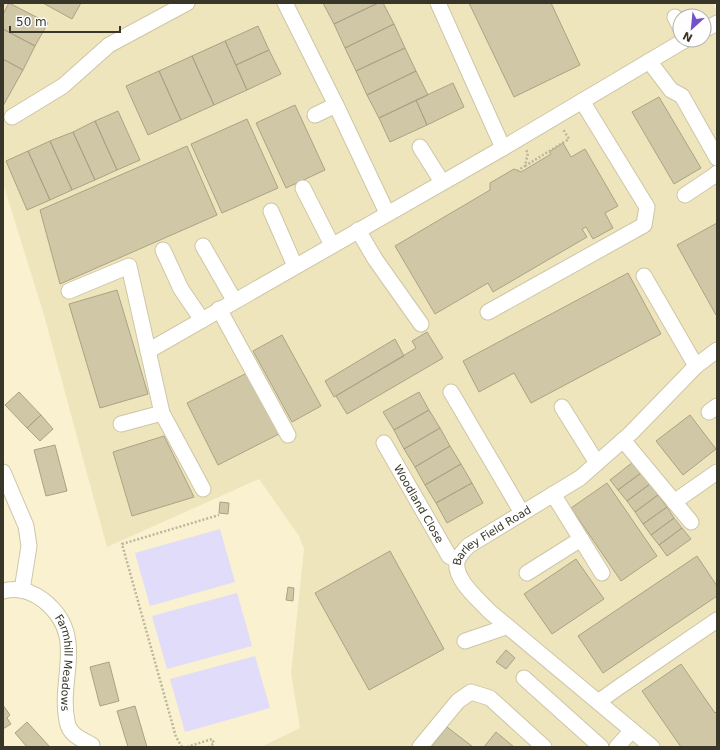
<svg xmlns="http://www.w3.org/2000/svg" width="720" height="750" viewBox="0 0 720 750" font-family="'DejaVu Sans',sans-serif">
<rect width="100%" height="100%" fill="#f9f1cf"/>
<path fill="#efe5bd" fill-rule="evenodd" d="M3 3H713L717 12V747H261L300 728 291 673 304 549 299 536 259 479 107 547 44 315 3 183ZM680 16H704V40H680Z"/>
<path fill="#e0dcf9" d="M220 529 235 582 150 606 135 553Z
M237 593 252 646 167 669 152 616Z
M255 656 270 708 185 732 170 679Z"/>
<path fill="#cfc7a6" stroke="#aaa383" d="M9 3 48 23 35 46 3 29V14Z
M43 3H81L72 19Z
M323 3H378L334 24Z
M378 3H383L394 24 345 48 334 24Z
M469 3H551L580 65 514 97Z
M394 24 405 48 356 71 345 48Z
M258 26 269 50 236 65 225 41Z
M3 29 35 46 23 70 3 59Z
M225 41 247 90 214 105 192 56Z
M405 48 416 71 367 95 356 71Z
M269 50 281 74 247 90 236 65Z
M192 56 214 105 181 120 159 71Z
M3 59 23 70 3 106Z
M159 71 181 120 148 135 126 86Z
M416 71 428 95 379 118 367 95Z
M453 83 464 107 427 125 416 100Z
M659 97 701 168 674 184 632 112Z
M416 100 427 125 390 142 379 118Z
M295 105 325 170 286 188 256 123Z
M118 111 140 160 117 170 95 121Z
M247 119 278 188 222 213 191 144Z
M95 121 117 170 95 180 73 132Z
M73 132 95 180 72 190 50 141Z
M50 141 72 190 50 200 28 151Z
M563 143 571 157 585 149 618 206 605 213 613 228 593 239 586 227 582 229 587 237 493 292 488 283 435 314 395 246 490 190V183L514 169 521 172 551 154 549 152Z
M187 146 217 215 60 284 40 210Z
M28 151 50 200 27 210 6 161Z
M717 223V314L716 315 677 245Z
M628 273 661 334 531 403 514 373 479 392 463 361Z
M117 290 148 394 100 408 69 304Z
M427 332 443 358 347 414 336 396 416 348 412 341Z
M282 335 321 406 292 422 253 351Z
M395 339 404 356 334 397 325 381Z
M249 372 279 434 218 465 187 403Z
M19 392 41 415 27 428 5 405Z
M419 392 429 410 394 430 383 412Z
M429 410 440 428 404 449 394 430Z
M41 415 53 429 40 441 27 428Z
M690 415 716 449 683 475 656 441Z
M440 428 450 446 415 467 404 449Z
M164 436 194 497 132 516 113 452Z
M55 445 67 491 46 496 34 450Z
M450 446 461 464 425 485 415 467Z
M633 462 641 473 618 490 610 480Z
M461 464 472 483 436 503 425 485Z
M641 473 650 484 627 501 618 490Z
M472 483 483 503 447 523 436 503Z
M607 483 657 556 621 581 571 508Z
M650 484 658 495 635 512 627 501Z
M658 495 667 507 643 524 635 512Z
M220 502 229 503 228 514 219 513Z
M667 507 674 518 651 535 643 524Z
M674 518 682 528 659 545 651 535Z
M682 528 691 539 667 556 659 545Z
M390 551 444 649 369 690 315 593Z
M697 556 717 586V596L603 673 578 636Z
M576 559 604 599 552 634 524 594Z
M288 587 294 588 293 601 286 600Z
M506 650 515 658 506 669 496 662Z
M109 662 119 701 100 706 90 667Z
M681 664 715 713 717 711V747H681L642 691Z
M3 705 10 715 7 718 11 724 3 729Z
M135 706 147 747H128L117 711Z
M27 722 50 747H27L15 733Z
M447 727 473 747H431Z
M496 732 514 747H484Z"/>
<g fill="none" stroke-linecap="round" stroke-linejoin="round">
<defs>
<g id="minor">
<path d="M285 3 336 105 387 213"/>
<path d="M438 3 503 148"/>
<path d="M675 17 680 27"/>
<path d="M704 30 717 23"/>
<path d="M649 61 671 90 682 96 717 158"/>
<path d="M315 115 336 105"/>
<path d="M12 117 63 86 109 45 187 3"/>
<path d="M420 147 442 182"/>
<path d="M303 188 332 245"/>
<path d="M685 195 715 175 717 173"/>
<path d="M271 211 295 266"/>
<path d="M358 230 375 259 421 324"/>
<path d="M203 246 234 300"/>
<path d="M163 250 181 289 202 320"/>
<path d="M644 276 696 366"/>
<path d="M69 291 129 266 162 413 203 489"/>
<path d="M219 309 288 435"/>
<path d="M488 312 644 225 647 207 582 101"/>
<path d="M148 351 503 148 685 40"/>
<path d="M451 392 522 513"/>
<path d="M562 407 597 463"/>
<path d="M709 412 717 406"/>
<path d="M121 424 162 413"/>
<path d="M623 440 691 522"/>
<path id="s1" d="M384 443 449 556 457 560"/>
<path d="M3 472 26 526 29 546 22 590"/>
<path d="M553 494 602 573"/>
<path d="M674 502 717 472"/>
<path d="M527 573 581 539"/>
<path id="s2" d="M3 591C18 587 31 591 43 600 88 635 58 677 67 721 69 735 81 739 92 745"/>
<path d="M465 641 506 627"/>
<path d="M524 678 601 747"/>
<path d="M598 702 619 687 717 620"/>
<path d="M420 747 458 701 471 692 490 698 544 747"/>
<path d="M617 747 632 730"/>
<path id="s3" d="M652 747 489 611C478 599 454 579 457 562 458 556 464 551 468 546L580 478 631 433 696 366 717 350"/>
</g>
</defs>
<use href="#minor" stroke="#cdc6a5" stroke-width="17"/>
<path stroke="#bcb69b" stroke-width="2.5" stroke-dasharray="2 2" stroke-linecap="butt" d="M525 166 569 139 563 129
M517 171 525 166 528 153 526 150
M182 747 176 737 122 544 219 515
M187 747 212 739 214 743 209 747"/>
<use href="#minor" stroke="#fff" stroke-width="15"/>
</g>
<g text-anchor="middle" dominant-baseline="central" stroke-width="4" stroke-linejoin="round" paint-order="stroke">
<g font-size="11" fill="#383628" stroke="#fefefe">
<text stroke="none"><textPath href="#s1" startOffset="70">Woodland Close</textPath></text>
<text stroke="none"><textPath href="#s3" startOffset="317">Barley Field Road</textPath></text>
<text stroke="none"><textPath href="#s2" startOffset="113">Farmhill Meadows</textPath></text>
</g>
</g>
<rect width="720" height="750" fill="none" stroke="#383628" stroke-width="8"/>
<g transform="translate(692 28) rotate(207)"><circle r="19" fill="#fefefe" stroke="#afaea8"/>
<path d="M0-3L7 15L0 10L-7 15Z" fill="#7451cb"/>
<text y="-6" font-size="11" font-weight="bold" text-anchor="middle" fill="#383628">N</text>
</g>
<path d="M10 26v6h110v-6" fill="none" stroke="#383628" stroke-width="2"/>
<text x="16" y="26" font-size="12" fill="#383628" stroke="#fefefe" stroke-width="3" paint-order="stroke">50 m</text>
</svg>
